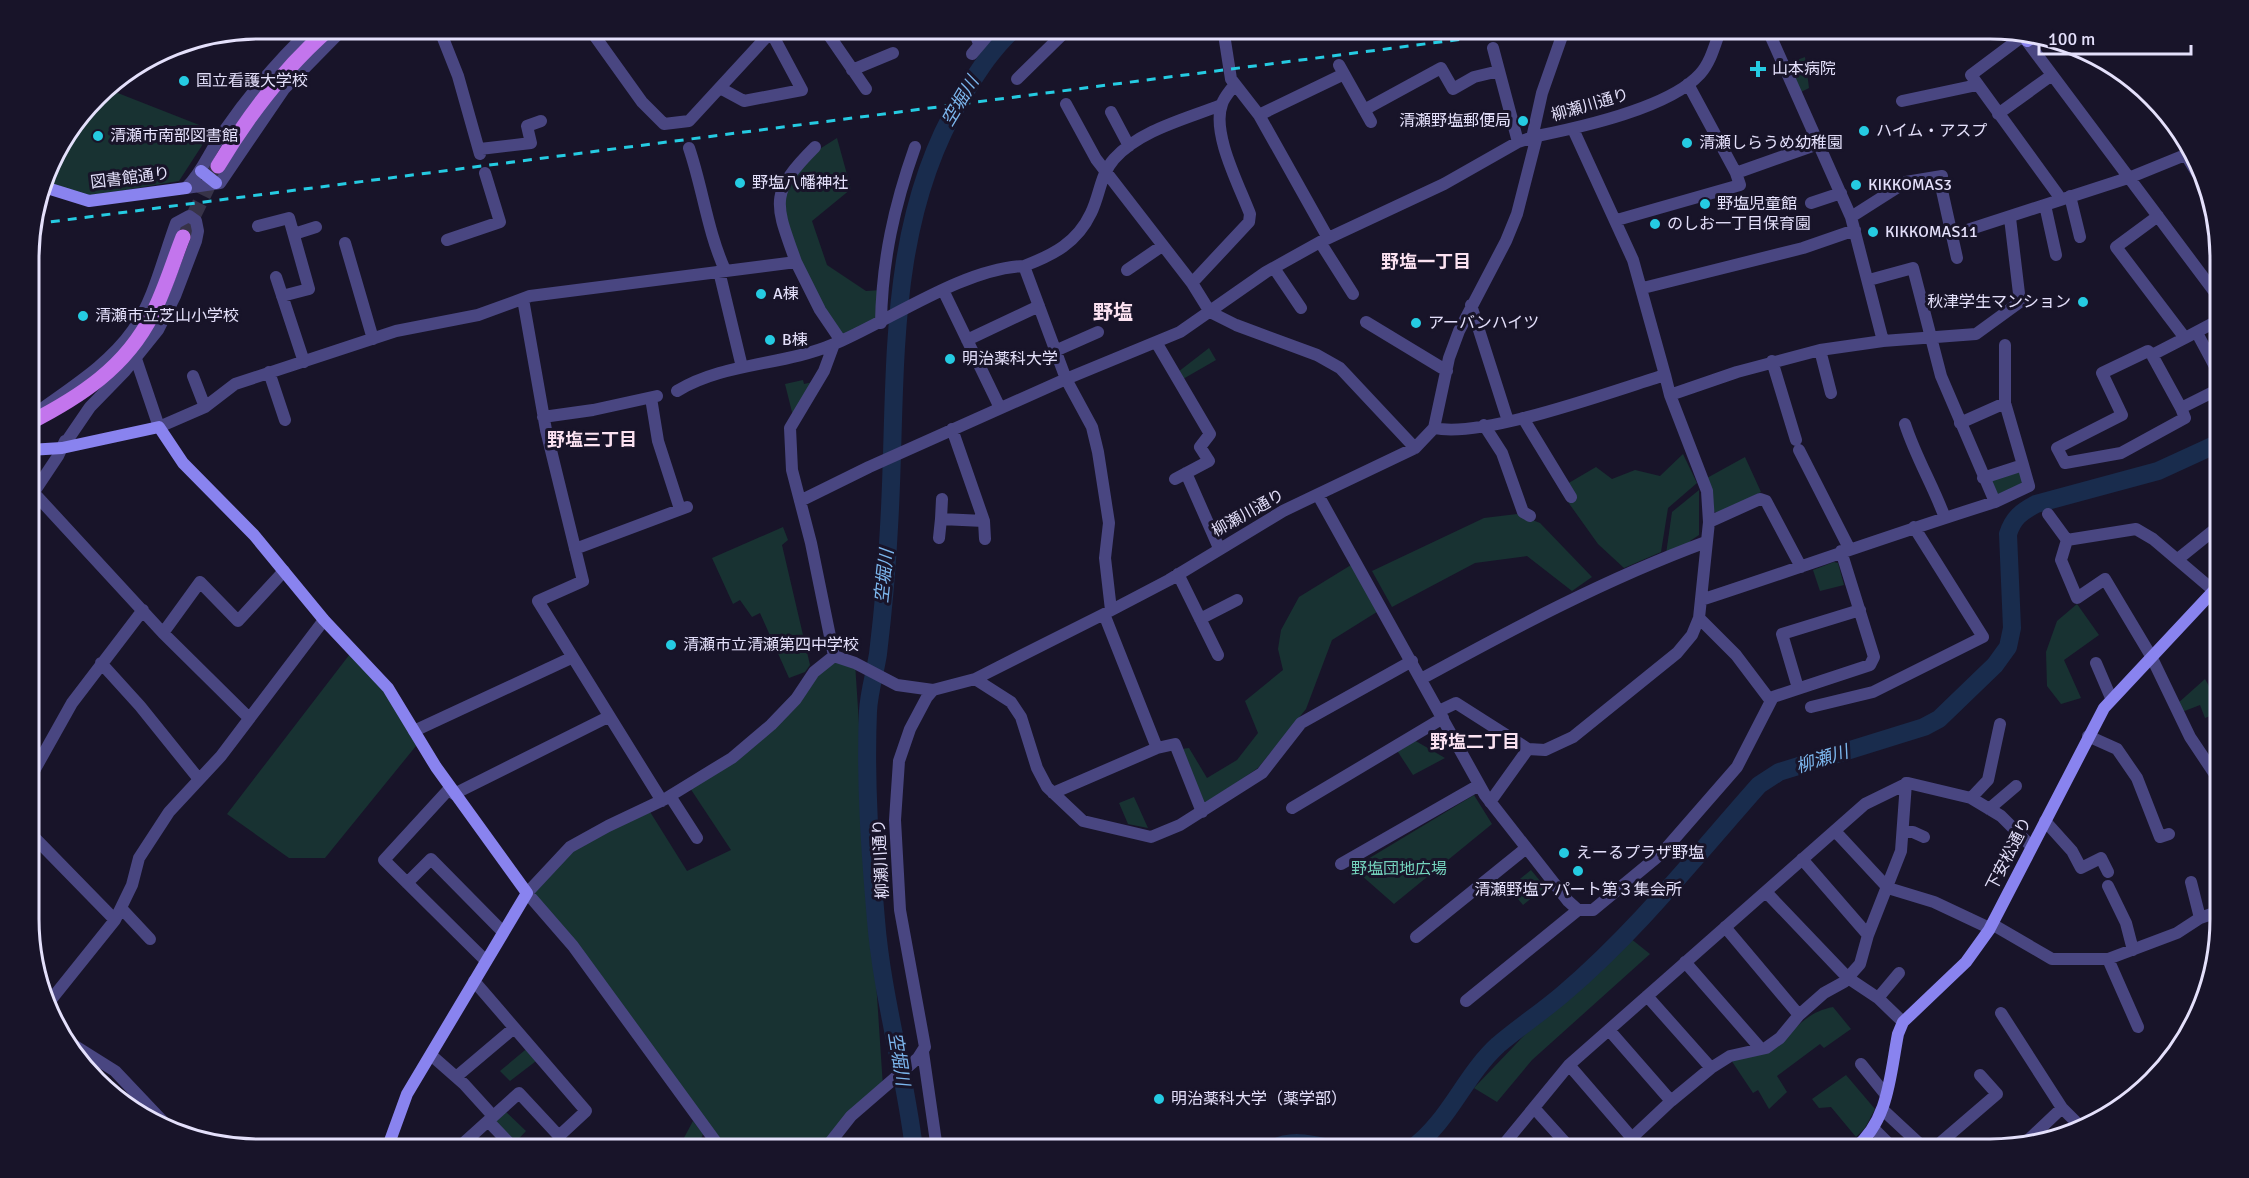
<svg xmlns="http://www.w3.org/2000/svg" width="2249" height="1178" viewBox="0 0 2249 1178" font-family="Signika,'Noto Sans JP',sans-serif">
<rect width="100%" height="100%" fill="#181429"/>
<path fill="#183232" d="M1805 57 1809 88 1799 93 1786 64Z
M105 88 212 130 179 181 89 196 46 181 52 157Z
M837 138 851 189 812 221 827 265 866 291 883 290 881 323 841 341 800 272 779 194 818 150Z
M1209 348 1216 360 1183 379 1178 372Z
M803 380 804 384 813 382 793 416 785 384Z
M1683 454 1697 483 1668 508 1661 552 1624 568 1598 544 1568 502 1576 498 1567 484 1596 467 1612 479 1635 470 1660 476Z
M1745 457 1761 492 1719 514 1713 511 1707 478Z
M2023 465 2029 486 1995 502 1983 478Z
M1699 490V535L1690 541 1689 545 1666 554 1672 512Z
M1517 514 1540 523 1592 577 1572 591 1527 556 1475 563 1392 607 1372 571 1484 518Z
M783 527 788 540 782 545 810 665 805 672 789 678 760 613 752 617 740 600 733 604 712 558Z
M1834 562 1838 563 1844 585 1820 591 1813 570Z
M1351 565 1380 610 1332 640 1306 709 1258 768 1205 804 1182 749 1189 748 1207 778 1237 760 1258 733 1245 701 1283 670 1278 649 1281 630 1299 597Z
M2077 604 2099 635 2064 660 2081 698 2061 704 2047 686 2046 652 2057 621Z
M353 650 420 741 325 858H289L227 814Z
M824 661 855 663 883 1087 825 1149H721L527 893 570 847 647 807 687 871 731 850 688 785 732 758Z
M2205 679 2220 706V712L2205 718 2200 705 2182 712 2177 704Z
M1414 740 1445 758 1413 775 1396 749Z
M1474 795 1492 824 1394 904 1353 868Z
M1134 797 1148 828 1128 824 1119 803Z
M1531 870 1545 887 1523 905 1509 888Z
M1630 938 1650 954 1532 1060 1497 1102 1474 1088 1534 1025Z
M1833 1007 1851 1029 1824 1048 1820 1044 1777 1076 1787 1092 1769 1109 1758 1090 1753 1093 1731 1060C1742 1057 1758 1056 1768 1051 1793 1036 1801 1013 1833 1007Z
M530 1046 540 1058 510 1081 500 1071Z
M1846 1075 1875 1109 1865 1128 1856 1137 1831 1107 1819 1108 1812 1099Z
M502 1108 526 1131 512 1146 493 1116Z
M693 1121 703 1134 697 1149H678Z"/>
<g fill="none" stroke-linecap="round" stroke-linejoin="round">
<path stroke="#192c4d" stroke-width="18" d="M914 1149C905 1072 882 997 876 920 870 851 865 781 868 711 869 692 875 673 878 654 883 612 887 569 889 527 898 380 883 228 962 97 977 73 993 47 1015 28
M1273 1149C1292 1138 1314 1145 1335 1149
M1411 1149C1449 1122 1464 1076 1498 1045 1519 1027 1542 1012 1563 994 1636 932 1696 856 1759 785L1779 772 1924 727 1939 719 1995 665 2008 647 2012 628 2008 534C2013 518 2021 512 2036 504L2158 471 2219 443"/>
<path stroke="#373348" stroke-width="15" stroke-dasharray="15 8" stroke-linecap="butt" d="M183 237 218 166"/>
<path stroke="#494681" stroke-width="12" d="M439 28 458 76 480 154
M589 28 642 102 664 124 689 121 771 32 767 28
M824 28 866 89
M973 28 979 44
M1223 28 1231 79 1259 115 1328 238
M1767 28 1851 217 1883 341
M2023 36 2219 298
M2023 36 1971 75 2061 199
M1493 48 1518 142
M972 54 994 28
M1339 65 1371 122
M852 70 893 53
M1017 79 1069 28
M1688 84 1736 173
M720 88 744 101 802 90 771 32
M1902 101 1977 85
M1066 104 1096 159 1192 283 1210 312 1236 325 1317 355 1340 368 1415 448
M1364 110 1441 68 1453 89 1474 77 1499 71
M1111 112 1129 146
M1998 114 2052 75
M1259 115 1344 74
M1573 129 1633 260 1665 375
M1532 138 1542 93 1562 36
M689 148C703 189 707 230 725 270
M480 149 531 143 527 126 541 121
M2186 155 2197 173
M1939 177 1957 258
M186 188 220 183 284 89 344 28
M186 188C202 173 209 152 222 134 248 96 278 60 312 28
M2070 196 2080 237
M1811 203 1841 193
M2045 205 2056 255
M2158 216 2116 247 2185 338 2219 320
M1851 217 1906 182 1942 176
M1617 220 1740 185 1736 173 1818 144
M258 226 289 218 309 289 282 296
M294 234 316 227
M1952 235 2131 177 2190 153
M447 240 500 222 485 173
M1320 242 1353 294
M345 243 373 339
M796 262C775 203 768 194 815 147
M1024 266C1053 255 1077 243 1091 213 1100 195 1100 175 1114 159 1140 130 1186 119 1221 105
M1274 268 1301 308
M1127 270 1162 246
M719 271 742 367
M276 277 304 362
M1192 283 1249 222 1250 214C1240 187 1211 133 1222 104 1224 97 1231 90 1235 84
M1643 288 1803 248 1855 230
M943 290 1000 408
M523 299 546 430 583 581 538 601 662 801
M1471 305 1508 421
M1366 322 1447 371
M881 323C882 261 894 206 915 147
M2197 333 2219 374
M967 340 1039 306
M1156 342 1210 434 1200 447 1209 461 1175 479
M1820 350 1831 393
M1055 351 1098 332
M2152 355 2181 408 2219 389
M136 359 159 427 205 407 235 384 396 331 478 315 530 296 796 262 820 310 841 341C895 317 966 268 1024 266L1066 379 1180 332 1266 272 1320 242 1444 184 1518 142 1537 136
M1772 361 1796 440
M269 372 285 420
M193 376 205 407
M677 391C725 362 783 366 834 344
M651 398 658 441 680 509
M2181 408 2185 418 2121 453 2065 463 2057 448 2122 415 2102 373 2148 351 2152 355 2185 338
M40 410C73 386 109 364 133 330 154 299 163 258 176 223L189 216 196 221 198 231 196 241 175 296 158 330 125 371 90 407 62 448
M543 417 593 410 657 396
M1523 418 1571 497
M1960 423 2005 403
M1905 424C1916 458 1933 485 1945 518
M1484 425 1502 453 1523 512 1530 516
M1434 428C1483 439 1612 391 1665 375L1670 395 1737 372 1820 350 1883 341 1976 334 2020 302 2010 218
M952 429 984 521 985 539
M1799 450 1849 548
M1186 473 1219 548
M1983 478 2023 465 2005 403V345
M34 493 163 633 248 717
M1318 495 1485 795 1568 901 1578 910H1593L1662 853 1737 767 1773 697 1870 665 1874 657 1841 551
M30 498 58 456 65 441
M800 501 869 467 1066 379 1092 427 1098 452 1109 523 1105 558 1111 610
M1995 502 2029 486 2023 465
M2048 514 2067 540 2061 560 2077 598 2105 579 2151 656 2190 737 2220 782
M941 519 942 499
M1709 522 1760 499 1766 501 1801 567
M939 538 941 519 984 521
M2067 540 2136 529 2153 539 2213 590
M575 549 687 507
M2178 559 2219 526
M1178 574 1218 655
M1701 600C1799 568 1896 533 1995 502L1941 376 1913 268 1869 280
M1104 614 1157 748 1175 744 1202 812
M1699 618 1736 655 1770 700
M1200 619 1237 600
M163 633 200 582 238 621 284 571
M834 656 811 543 792 470 790 428 824 371 834 344 841 341
M101 663 140 706 198 778
M2096 663 2111 698
M975 679 1011 702 1021 717 1037 768 1047 787 1083 821 1151 837 1180 825 1262 773 1301 723 1412 661
M1421 679C1514 628 1606 579 1706 542
M1798 688 1782 634 1860 610
M1811 707 1873 692 1983 637 1914 527
M1439 711 1456 703 1528 749 1545 750 1573 737 1677 653 1692 635 1699 618 1709 522 1707 491 1670 395
M414 731 571 658
M2088 736 2117 749 2137 778 2160 837 2169 834
M30 778 72 703 143 610
M450 788 384 860 486 961
M1053 793 1157 748
M454 794 608 717
M670 796 697 838
M1971 798 1988 780 2000 724
M1490 802 1528 749
M1292 808 1443 718
M1989 809 2016 786
M2045 821 2072 851 2081 868 2101 858 2108 872
M1835 831 1888 888 1934 902 1985 926 1997 927 2052 959H2108L2177 933 2200 918 2220 911
M1903 832H1913L1924 837
M30 833 115 920
M1802 859 1868 935
M1341 864 1479 785
M2191 882 2200 918
M407 883 431 859 503 932
M2108 886 2126 923 2133 950
M1766 892 1848 978 1878 998 1903 1022
M121 908 150 939
M1725 927 1799 1015
M1416 937 1525 849
M2108 959 2138 1027
M1685 962 1761 1049
M474 981 586 1111 559 1136 553 1149
M1647 996 1711 1068
M1878 998 1899 973
M1466 1001 1578 910
M46 1006 115 920 132 885 139 858 169 812 221 756 324 620
M2001 1013 2062 1108 2082 1128
M1609 1030 1671 1101
M64 1039 115 1071 169 1128
M923 1052 937 1149
M431 1055 464 1084 493 1116
M1861 1064 1886 1095
M1569 1065 1632 1138
M456 1077 514 1028
M1535 1109 1571 1149
M1883 1110 1925 1149
M489 1122 512 1146 508 1149
M1874 1129 1894 1149
M2023 1145 2062 1108
M457 1149 519 1093 559 1136
M721 1149 573 946 527 893 570 847 608 826 665 799 732 758 771 725 796 699 814 672 834 656 855 663 897 685 933 690
M825 1149 851 1116 918 1058 925 1047 900 910 895 820 899 761 910 729 927 697 933 690 975 679 1104 614 1169 580 1283 511 1415 448 1434 428 1449 358 1459 331 1506 241 1517 214 1537 136C1582 127 1669 108 1700 74 1711 62 1715 44 1721 28
M1500 1149 1569 1065 1865 804 1908 783 1971 798 2001 816 2031 846
M1620 1149 1671 1101 1711 1068 1730 1056 1766 1048 1780 1038 1799 1015 1824 993 1844 982 1860 964 1868 935 1901 851 1906 783
M1933 1149 1997 1094 1980 1075"/>
<path stroke="#8983ef" stroke-width="12" d="M2027 41 2032 38
M2140 84 2185 139
M201 171 216 183
M44 187 89 201 186 188
M29 450 62 448 159 427 183 463 254 535 324 620 388 688 436 767 527 893 407 1094 387 1149
M1854 1149C1889 1121 1890 1075 1898 1034L1903 1022 1966 962 1989 930 2104 708 2220 584"/>
<path stroke="#c375ed" stroke-width="15" d="M218 166C249 114 284 68 330 28
M29 423C80 397 126 367 152 315 165 290 173 262 183 237"/>
<path stroke="#25cbe2" stroke-width="3" stroke-dasharray="9 8" stroke-linecap="butt" d="M34 224 1548 28"/>
</g>
<g fill="#25cbe2" stroke="#181429" stroke-width="2">
<path d="M1755 60h6v6h6v6h-6v6h-6v-6h-6v-6h6z"/>
<circle cx="184" cy="81" r="6"/>
<circle cx="1523" cy="121" r="6"/>
<circle cx="1864" cy="131" r="6"/>
<circle cx="98" cy="136" r="6"/>
<circle cx="1687" cy="143" r="6"/>
<circle cx="740" cy="183" r="6"/>
<circle cx="1856" cy="185" r="6"/>
<circle cx="1705" cy="204" r="6"/>
<circle cx="1655" cy="224" r="6"/>
<circle cx="1873" cy="232" r="6"/>
<circle cx="761" cy="294" r="6"/>
<circle cx="2083" cy="302" r="6"/>
<circle cx="83" cy="316" r="6"/>
<circle cx="1416" cy="323" r="6"/>
<circle cx="770" cy="340" r="6"/>
<circle cx="950" cy="359" r="6"/>
<circle cx="671" cy="645" r="6"/>
<circle cx="1564" cy="853" r="6"/>
<circle cx="1578" cy="871" r="6"/>
<circle cx="1159" cy="1099" r="6"/>
</g>
<g text-anchor="middle" dominant-baseline="central" stroke-width="6" stroke-linejoin="round" paint-order="stroke">
<g font-size="16" fill="#e4e0fb" stroke="#181429" text-anchor="start">
<text x="1772" y="69">山本病院</text>
<text x="196" y="81">国立看護大学校</text>
<text x="1511" y="121" text-anchor="end">清瀬野塩郵便局</text>
<text x="1876" y="131">ハイム・アスプ</text>
<text x="110" y="136">清瀬市南部図書館</text>
<text x="1699" y="143">清瀬しらうめ幼稚園</text>
<text x="752" y="183">野塩八幡神社</text>
<text x="1868" y="185">KIKKOMAS3</text>
<text x="1717" y="204">野塩児童館</text>
<text x="1667" y="224">のしお一丁目保育園</text>
<text x="1885" y="232">KIKKOMAS11</text>
<text x="773" y="294">A棟</text>
<text x="2071" y="302" text-anchor="end">秋津学生マンション</text>
<text x="95" y="316">清瀬市立芝山小学校</text>
<text x="1428" y="323">アーバンハイツ</text>
<text x="782" y="340">B棟</text>
<text x="962" y="359">明治薬科大学</text>
<text x="683" y="645">清瀬市立清瀬第四中学校</text>
<text x="1576" y="853">えーるプラザ野塩</text>
<text x="1578" y="890" text-anchor="middle">清瀬野塩アパート第３集会所</text>
<text x="1171" y="1099">明治薬科大学（薬学部）</text>
</g>
<g font-size="16" fill="#e4e0fb" stroke="#181429">
<text transform="translate(1590 105) rotate(-16)">柳瀬川通り</text>
<text transform="translate(130 178) rotate(-7)">図書館通り</text>
<text transform="translate(1248 513) rotate(-29)">柳瀬川通り</text>
<text transform="translate(2009 854) rotate(-63)">下安松通り</text>
<text transform="translate(881 859) rotate(-93)">柳瀬川通り</text>
</g>
<g font-size="16" fill="#74d3bd" stroke="#181429">
<text x="1399" y="869">野塩団地広場</text>
</g>
<g font-size="18" font-style="italic" fill="#7cb6ed" stroke="#181429">
<text transform="translate(960 101) rotate(-59)">空堀川</text>
<text transform="translate(884 576) rotate(-84)">空堀川</text>
<text transform="translate(1822 759) rotate(-17)">柳瀬川</text>
<text transform="translate(899 1059) rotate(81)">空堀川</text>
</g>
<g font-size="18" font-weight="bold" fill="#fbe2f1" stroke="#181429">
<text x="1426" y="262">野塩一丁目</text>
<text x="592" y="440">野塩三丁目</text>
<text x="1475" y="742">野塩二丁目</text>
</g>
<g font-size="20" font-weight="bold" fill="#fbe2f1" stroke="#181429">
<text x="1113" y="312">野塩</text>
</g>
</g>
<path d="M0 0H2249V1178H0ZM259 39H1990A220 220 0 0 1 2210 259V919A220 220 0 0 1 1990 1139H259A220 220 0 0 1 39 919V259A220 220 0 0 1 259 39Z" fill="#181429" fill-rule="evenodd"/>
<path fill="none" stroke="#e4e0fb" stroke-width="3" d="M259 39H1990A220 220 0 0 1 2210 259V919A220 220 0 0 1 1990 1139H259A220 220 0 0 1 39 919V259A220 220 0 0 1 259 39Z"/>
<path d="M2039 45v9h152v-9" fill="none" stroke="#e4e0fb" stroke-width="3"/>
<text x="2048" y="45" font-size="18" fill="#e4e0fb" stroke="#181429" stroke-width="4.5" paint-order="stroke">100 m</text>
</svg>
